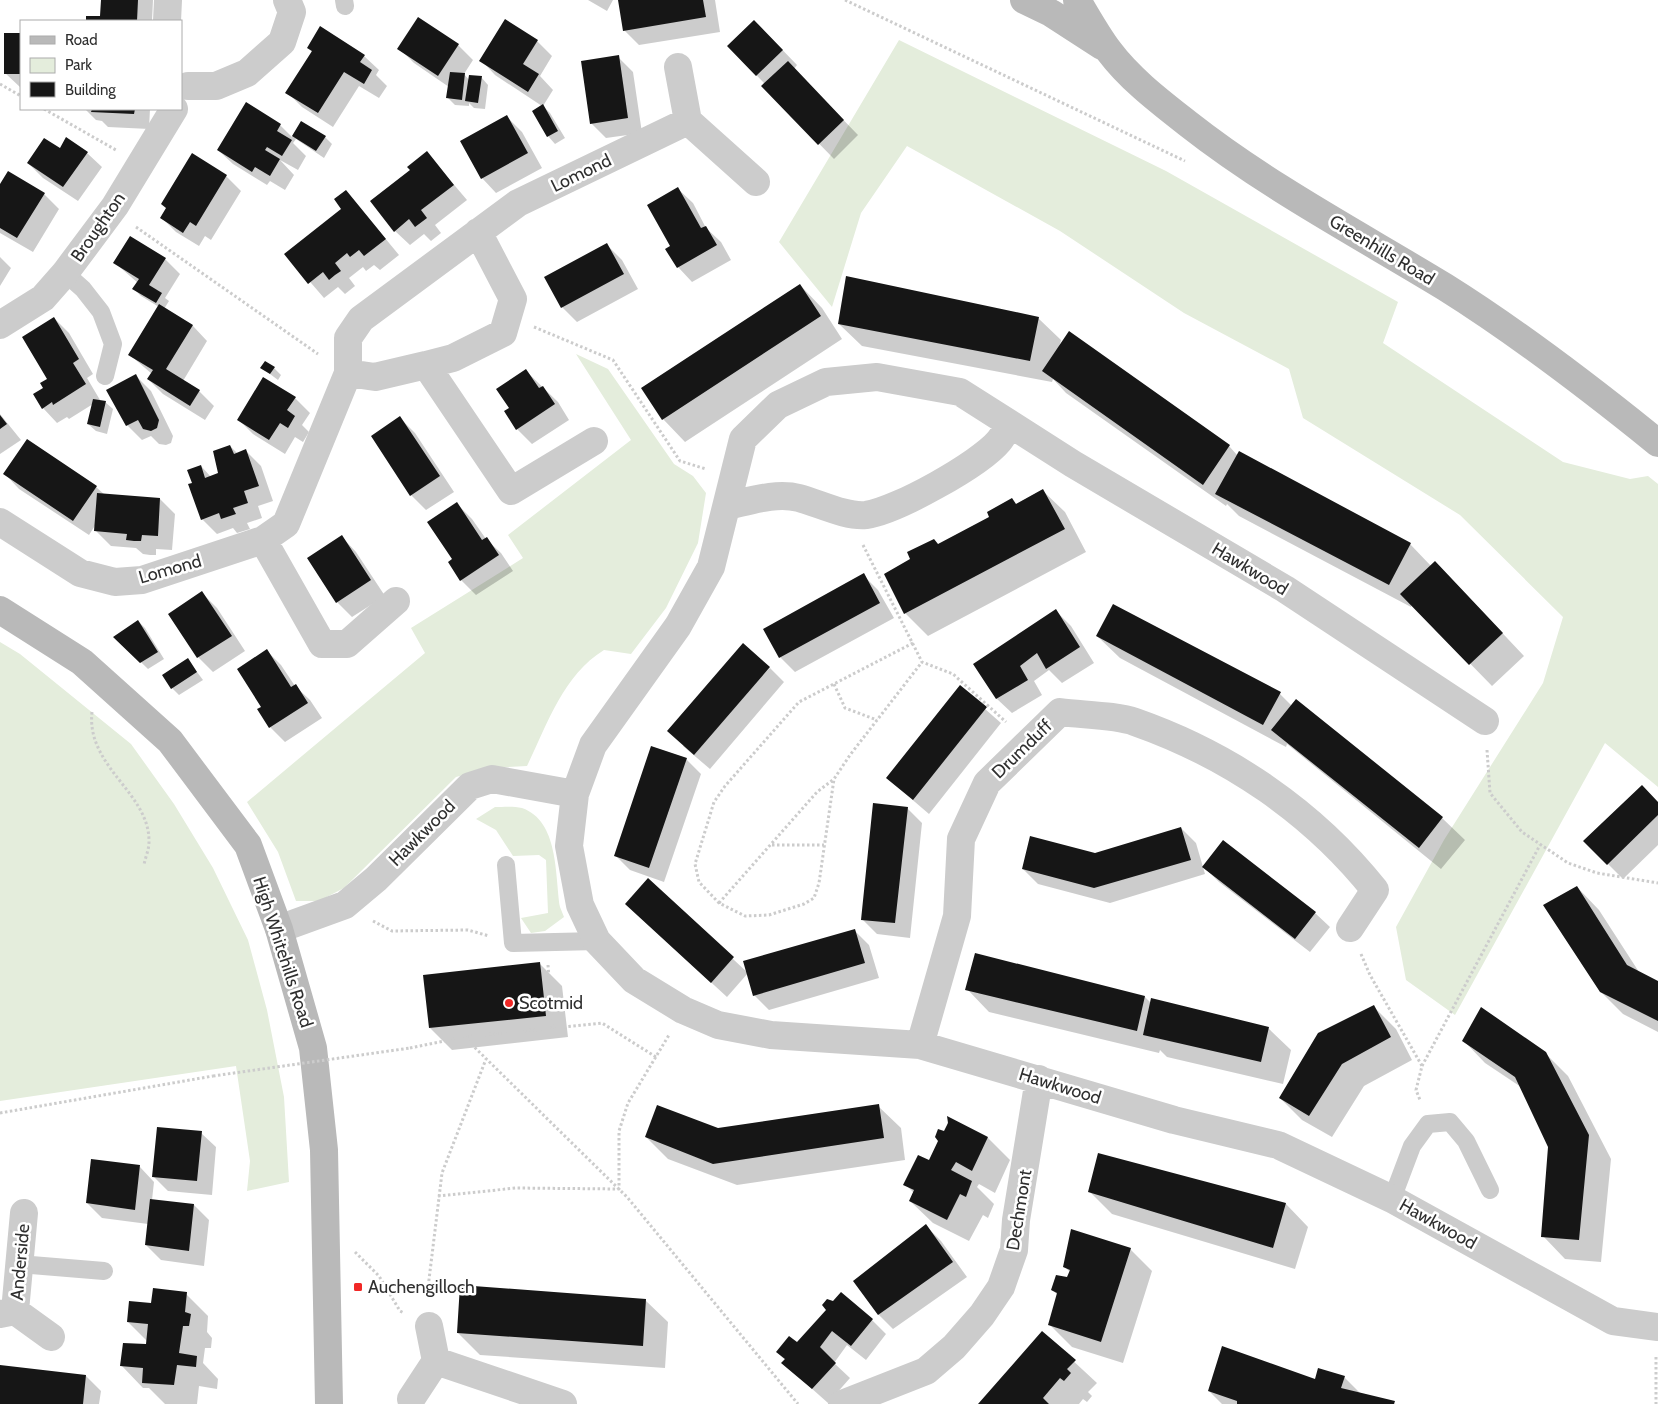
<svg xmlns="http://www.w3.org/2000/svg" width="1658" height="1404" viewBox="0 0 1658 1404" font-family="Cabin,sans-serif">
<rect width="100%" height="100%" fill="#fff"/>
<path fill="#e4eddc" d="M899 40 1166 171 1398 302 1383 343 1563 462 1630 479 1648 476 1658 484V787L1605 743 1455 1015 1406 980 1396 927 1444 840 1543 683 1563 617 1460 515 1303 418 1289 369 1184 313 1060 231 907 146 861 213 832 307 779 242Z
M576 354 608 369 674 464 693 476 706 493 698 543 666 608 631 654 604 650C563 675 547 725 527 766L489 768 456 777 344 888 319 901H296L278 852 247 802 425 653 411 628 523 558 508 535 631 440Z
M0 642 20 654 131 744 174 804 213 868 248 940 267 1010 284 1097 289 1182 247 1191 250 1161 236 1066 0 1101Z
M495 807C503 807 514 806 522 808 559 821 555 875 560 907L564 917 545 931 531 933 521 918 548 913 546 860 539 855 513 856 496 830 476 819Z"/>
<path fill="#0003" d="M102 0H153L152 21H87V17L101 18Z
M588 0H613L607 11Z
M619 0H715L720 32 639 45 624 30Z
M419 19 458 45 473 60 464 74 469 80 481 77 488 85 485 109 474 108 469 103V106L455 105 448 98 449 87 414 63 399 48Z
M506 21 537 41 552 56 540 76 553 90 543 106 550 113 565 138 555 144 548 136 542 106 495 75 481 60Z
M6 34H21V88L5 73Z
M769 36 797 65 794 69 858 135 834 159 763 86 765 84 728 46Z
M308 48 364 56 379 70 376 75 387 86 379 98 359 86 333 127 302 107 287 92 312 52Z
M618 57 633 72 642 133 606 138 591 123Z
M85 109H150L149 129 108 127 102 121 96 120Z
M507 117 522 132 542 168 496 193 482 178Z
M301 123 325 137 332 144 324 158 296 139 293 143 306 156 298 170 280 160 294 175 285 190 270 181 267 185 233 164 218 150 280 125 292 137Z
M60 149 87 153 102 167 78 201 43 178 28 163Z
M427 153 467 200 435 225 441 233 431 241 424 234 410 245 395 231 411 171Z
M226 176 241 191 211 240 205 236 199 246 176 232 162 218Z
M0 186 44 194 59 209 33 252 0 233Z
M678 189 693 203 706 228 721 242 731 260 692 282 678 267 672 246Z
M346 191 399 255 380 270 374 265 366 271 363 267 349 278 355 286 345 294 338 287 324 298 286 254 343 210Z
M607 245 622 260 638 289 577 322 562 307Z
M0 257 11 268 0 286Z
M165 259 180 274 165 298 169 301 164 309 193 326 207 341 183 381 199 391 214 406 205 420 163 394 148 379 152 374 130 355 159 307 141 296 134 289 138 283 115 263Z
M800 285 822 308 842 339 685 442 663 419Z
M54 318 69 333 93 374 87 378 100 400 98 401 105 402 113 409 107 434 96 431 88 424 93 404 69 419 67 417 57 423 43 408 45 388 49 379Z
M1038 318 1061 340 1059 348 1229 446 1238 456 1410 544 1431 566 1457 585 1524 656 1492 686 1412 604 1411 607 1239 516 1227 504 1226 506 1066 393 1053 379 1052 382 862 346 839 324Z
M262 368H274L281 375 278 380Z
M526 371 558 402 569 420 532 444 517 429 510 408Z
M136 376 151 391 173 436 171 443 166 445 159 444 151 436 142 440 127 425 108 391Z
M295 398 310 413 302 425 309 432 303 442 295 437 285 454 253 434 238 419Z
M0 414 21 440 0 454Z
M400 418 415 433 454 492 426 510 411 495Z
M230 446 238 454 246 451 261 466 273 501 258 506 262 518 247 523 250 529 237 533 233 528 217 534 202 519 194 483 201 466 211 477 220 474Z
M5 474 96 487 105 495 160 499 175 514 172 550 156 549V555H150L143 554 136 548 111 546 96 531V524L89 535 19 489Z
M1042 490 1065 512 1086 552 928 636 905 613 885 574Z
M457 504 472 519 486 539 501 553 513 571 476 595 461 580 450 563 454 560Z
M342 537 356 552 385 596 352 617 337 602Z
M863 575 878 590 894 618 795 672 780 657Z
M202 593 217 608 245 651 213 672 198 657 170 614Z
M1056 611 1071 626 1094 663 1062 683 1049 670 1034 681 1042 695 1012 713 997 699 974 664Z
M138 621 145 628 164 659 148 669 115 637Z
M1097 636 1280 694 1292 706 1442 818 1465 840 1441 869 1287 744 1286 747 1120 658Z
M267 651 281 665 295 686 310 700 322 718 285 742 270 727 259 710 263 707Z
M188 660 203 680 179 695 172 688Z
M770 668 784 682 710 769 683 746Z
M960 687 1001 723 929 814 887 778Z
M686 759 701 774 664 882 630 870 616 856Z
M1658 803V845L1623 879 1585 841Z
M907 808 922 823 910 938 877 934 862 919Z
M1181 828 1196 843 1205 874 1110 903 1038 884 1023 869 1095 854Z
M1204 867 1315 913 1330 927 1310 952 1219 882Z
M648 880 748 973 854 930 869 945 879 978 769 1010 754 995 748 973 727 997 641 918Z
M1577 887 1599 910 1639 972 1658 982V1032L1623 1014 1601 992Z
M539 963 562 986 568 1037 452 1050 430 1028Z
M967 989 1145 997 1151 1003 1268 1028 1291 1050 1283 1084 1167 1057 1160 1050 1159 1053 989 1012Z
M1374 1007 1396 1029 1412 1060 1364 1086 1332 1137 1302 1120 1280 1098Z
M1463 1040 1545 1053 1568 1076 1611 1159 1601 1262 1565 1259 1543 1236 1549 1147 1521 1087 1485 1063Z
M878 1106 901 1128 905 1160 737 1185 668 1159 646 1137 718 1129Z
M949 1118 988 1138 1010 1160 995 1193 979 1184 977 1187 994 1204 988 1218 983 1215 969 1241 933 1223 910 1201 914 1193 905 1184 929 1162 945 1133Z
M201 1133 216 1147 212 1195 168 1191 153 1176Z
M1099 1154 1286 1204 1308 1227 1295 1269 1112 1214 1090 1192Z
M140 1167 154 1182 152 1200 194 1205 209 1220 204 1266 161 1260 146 1245 148 1224 102 1218 87 1203Z
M926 1226 941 1241 967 1277 893 1329 878 1314Z
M1130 1249 1152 1271 1123 1363 1072 1347 1050 1325 1058 1295 1052 1290 1068 1279 1070 1272 1065 1267Z
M186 1294 208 1316 207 1332 212 1338 211 1348H205L203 1363 218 1379 217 1389 199 1386 197 1404H165L149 1388H143L121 1365 147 1346V1341L128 1322 152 1305Z
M645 1300 668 1322 665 1368 480 1355 458 1333Z
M828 1310 872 1320 886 1334 866 1360 847 1345 834 1363 850 1378 828 1403 783 1363 785 1360 777 1352 797 1344Z
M1042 1332 1097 1383 1088 1392 1092 1396 1087 1402 1083 1399 1079 1404H980Z
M0 1367 86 1376 101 1391 99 1404H0Z
M1344 1377 1361 1394 1396 1404H1222L1209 1391Z"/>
<path fill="#161616" d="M101 0H138L137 21H86V16H100Z
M618 0H703L706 17 623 31Z
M418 17 459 44 438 76 397 49Z
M505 19 538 40 523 64 539 74 528 92 479 61Z
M754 20 783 50 756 76 727 46Z
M320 26 365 55 360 62 372 70 364 84 344 72 318 113 285 93 312 51 307 48Z
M4 33H21V74H4Z
M619 55 628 118 590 124 581 61Z
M788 61 844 120 818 145 761 86Z
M450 72 465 73 462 100 446 98Z
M469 75 482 76 478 103 465 101Z
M246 102 281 124 277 131 292 140 282 156 267 147 265 150 280 159 270 176 255 167 252 172 217 150Z
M543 104 558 131 547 137 532 111Z
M92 109H135L134 114 91 112Z
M507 115 528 153 481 179 460 141Z
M301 121 326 136 316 151 292 136Z
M66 137 88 152 63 187 27 163 44 138 60 148Z
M427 151 454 185 421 210 427 218 415 227 409 219 394 232 370 201 410 170 407 167Z
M192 153 227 175 196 226 190 222 183 233 160 218 166 208 161 204Z
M8 171 45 193 17 238 0 228V184Z
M678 187 701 228 706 226 717 245 677 268 665 249 670 246 647 205Z
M346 190 386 239 364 256 359 250 350 257 347 253 335 263 341 271 335 275 329 280 323 272 308 284 284 254 341 209 334 199Z
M130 236 166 258 149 285 162 293 156 303 132 289 139 279 113 263Z
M607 243 624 274 561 308 544 277Z
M846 276 1039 317 1030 361 838 324Z
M800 284 821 316 662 420 641 388Z
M159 304 193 325 166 369 200 390 190 406 147 379 153 370 128 355Z
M54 317 79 359 73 363 86 384 53 405 52 402 42 409 33 394 43 388 40 383 47 379 22 337Z
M1069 331 1230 445 1203 485 1042 371Z
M265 361 275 367 270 374 260 368Z
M526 369 539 388 543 386 555 404 516 430 504 411 509 408 496 389Z
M136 374 159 420 157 428 151 431 143 429 138 420 126 426 106 390Z
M263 377 296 397 287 410 295 416 288 428 280 423 269 440 237 420Z
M93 399 106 401 100 427 87 424Z
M0 415 7 424 0 429Z
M400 416 440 476 410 496 371 436Z
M27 439 97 486 73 521 3 474Z
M230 445 234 454 246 449 259 486 244 491 248 503 233 508 236 514 221 519 219 513 201 520 188 484 192 483 187 470 201 465 205 478 218 473 213 451Z
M1239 451 1411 543 1389 585 1215 494Z
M1043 489 1065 529 904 614 884 574 910 559 907 552 934 539 938 544 989 517 987 512 1012 498 1016 504Z
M97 493 160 498 158 536 142 535 141 541H134L126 540 127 534 94 531Z
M457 502 482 540 487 537 499 555 460 581 448 562 452 559 427 522Z
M342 535 371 580 336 603 307 558Z
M1435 561 1503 633 1469 665 1400 594Z
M864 573 880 603 779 658 763 629Z
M202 591 232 636 197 658 168 614Z
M1113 604 1281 692 1263 725 1096 636Z
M1056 609 1080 647 1046 669 1037 653 1020 666 1028 680 996 699 973 664Z
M138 620 158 652 140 663 113 637Z
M743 643 770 667 694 755 667 731Z
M267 649 291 687 296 684 308 703 269 728 257 709 261 707 237 669Z
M188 658 197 672 171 689 162 675Z
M960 685 987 707 913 800 886 778Z
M1296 699 1443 817 1419 848 1271 730Z
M651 746 687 758 649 868 614 856Z
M1642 785 1658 802V815L1607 865 1583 841Z
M873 803 908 807 895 923 861 920Z
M1181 827 1191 860 1094 888 1022 869 1030 836 1095 853Z
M1223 840 1316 912 1295 939 1202 867Z
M648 878 734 957 711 983 625 904Z
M1577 886 1627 965 1658 981V1021L1600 992 1543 905Z
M855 929 865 963 753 996 743 961Z
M975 953 1145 996 1137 1031 965 990Z
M540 962 546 1016 429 1028 423 975Z
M1151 998 1269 1027 1261 1062 1143 1035Z
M1374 1005 1391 1037 1342 1064 1309 1116 1279 1098 1318 1033Z
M1481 1007 1546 1052 1589 1135 1579 1240 1541 1237 1548 1147 1515 1077 1462 1041Z
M879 1104 884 1138 713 1164 645 1137 657 1105 718 1128Z
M947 1116 988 1137 972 1171 956 1162 951 1170 972 1181 966 1197 960 1194 947 1220 909 1201 914 1190 903 1185 918 1155 929 1160 938 1141 935 1137 938 1129 944 1131 948 1123Z
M157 1127 202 1131 197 1181 152 1177Z
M1098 1153 1286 1203 1273 1248 1088 1192Z
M91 1159 140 1165 135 1210 86 1203Z
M150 1199 194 1204 189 1251 145 1245Z
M926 1224 953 1262 878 1315 853 1281Z
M1071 1229 1131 1248 1101 1342 1048 1325 1057 1293 1051 1290 1056 1275 1067 1277 1070 1270 1063 1267Z
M460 1285 646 1299 643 1346 457 1333Z
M153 1288 187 1292 185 1312 191 1314 189 1326H183L179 1353 197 1356 196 1367 177 1365 174 1385 142 1383 143 1368 120 1366 123 1343 146 1344 148 1324 127 1322 129 1301 151 1303Z
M841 1292 873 1319 851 1346 832 1331 820 1347 836 1363 812 1389 781 1363 785 1359 776 1352 789 1336 797 1342 826 1310 822 1305 827 1299 833 1301Z
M1042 1331 1076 1360 1067 1369 1071 1373 1064 1381 1060 1378 1043 1398 1049 1404H978Z
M1222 1346 1315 1379 1318 1368 1345 1376 1341 1388 1395 1401 1394 1404H1237V1401L1208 1391Z
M0 1365 86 1375 83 1404H0Z"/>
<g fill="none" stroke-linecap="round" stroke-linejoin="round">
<path stroke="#ccc" stroke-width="3" stroke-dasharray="2.5 2.5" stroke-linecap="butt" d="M845 0 1185 161
M0 84 21 96
M44 109 116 150
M136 227 318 354
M534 327 613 360 680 461 706 469
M863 545 922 662 953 674 1006 722
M913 643 799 702 725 786 714 802 695 864 699 882 719 903 745 916 769 915 804 904 814 898 819 883 834 779 850 755 922 662
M834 684 845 708 877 720
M92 712C86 767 150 793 149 842 149 850 145 858 144 865
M1487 750 1490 793 1522 832 1568 863 1597 873 1658 883
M772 845H824
M719 903 817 792 834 779
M373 921 392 931 468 930 489 936
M1361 954 1370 975 1422 1066 1416 1090 1420 1100
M548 965 553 1028
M464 1037 627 1197 798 1404
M410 1048 464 1037 602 1023 656 1057
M1422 1066 1540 845
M0 1113 213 1076
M438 1196 516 1188 619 1189V1131L628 1103 669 1035
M355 1252 379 1276 400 1311 404 1313
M427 1296 442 1173 486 1059
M1656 1357V1404"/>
<path stroke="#ccc" stroke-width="18" d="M344 0 345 6
M65 273 83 289 101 312 113 344 105 376
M506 865 513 943 597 941
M1392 1199 1412 1146 1428 1124 1450 1122 1466 1141 1490 1190
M19 1264 104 1271"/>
<path stroke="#ccc" stroke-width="28" d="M167 21 168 0
M678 67 688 121 756 182
M188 86H216L247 73 282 42 292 12 287 0
M0 325 43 298 65 273 115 206 174 109
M426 365 511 491 594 441
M348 373 375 377 426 365 453 358 503 333 513 299 478 232
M727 506C750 501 776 492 799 498 818 503 846 517 866 515 896 511 980 464 999 441 1003 436 1006 430 1009 425
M0 522 80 573 115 582 142 580 263 540 286 524 348 373V338L361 319 518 203 688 121
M263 540 322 644H347L396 601
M1485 721 1285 589 1073 464 960 392 877 377 826 382 778 405 743 439 711 567 678 626 593 745 575 794 569 846 580 905 597 941 634 980 683 1010 718 1025 771 1035 920 1045 1174 1120 1278 1145 1392 1199 1613 1321 1658 1327
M279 929 345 905 376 879 470 786 492 779 575 794
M920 1045 957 916 961 839 987 783 1060 712C1081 715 1116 715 1135 722 1229 755 1313 812 1375 890L1350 928
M15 1311 24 1213
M0 1314 15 1311 51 1337
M436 1361 563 1404
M411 1399 436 1361 429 1326
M842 1404 926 1371 954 1347 982 1315 1001 1287 1014 1250 1016 1220 1039 1079"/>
<path stroke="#b9b9b9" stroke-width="28" d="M1024 0 1051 13 1102 46
M1077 0C1087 17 1097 35 1109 51 1130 79 1159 101 1187 123 1267 186 1358 234 1445 287 1520 334 1590 388 1658 443
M0 610 82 662 170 741 248 845 279 929 313 1048 324 1150 329 1404"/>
<path stroke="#ccc" stroke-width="3" stroke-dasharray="2.5 2.5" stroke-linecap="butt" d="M213 1076 410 1048"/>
</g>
<g fill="#f12826" stroke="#fff" stroke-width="2">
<circle cx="509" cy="1003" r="5"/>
<rect x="353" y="1282" width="10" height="10" rx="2.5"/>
</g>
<g text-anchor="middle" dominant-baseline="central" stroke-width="5" stroke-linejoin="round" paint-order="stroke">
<g font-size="18" fill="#2f2f2f" stroke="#fff">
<text transform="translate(581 173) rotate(-26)">Lomond</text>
<text transform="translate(98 227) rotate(-55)">Broughton</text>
<text transform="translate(1382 250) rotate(31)">Greenhills Road</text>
<text transform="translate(170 569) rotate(-16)">Lomond</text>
<text transform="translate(1250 569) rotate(31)">Hawkwood</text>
<text transform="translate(1022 749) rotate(-44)">Drumduff</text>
<text transform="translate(422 833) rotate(-45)">Hawkwood</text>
<text transform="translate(283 952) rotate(72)">High Whitehills Road</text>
<text transform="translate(1060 1086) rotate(17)">Hawkwood</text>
<text transform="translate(1019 1210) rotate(-81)">Dechmont</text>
<text transform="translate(1438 1224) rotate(29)">Hawkwood</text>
<text transform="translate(20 1262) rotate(-85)">Anderside</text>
</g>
<g font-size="18" fill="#2f2f2f" stroke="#fff" text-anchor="start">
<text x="519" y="1003">Scotmid</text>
<text x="368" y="1287">Auchengilloch</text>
</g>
</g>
<rect x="20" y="20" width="162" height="90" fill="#ffffff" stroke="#acacac"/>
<rect x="30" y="36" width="25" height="8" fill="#b9b9b9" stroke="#acacac"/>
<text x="65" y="45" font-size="15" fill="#2f2f2f">Road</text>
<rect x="30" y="58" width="25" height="15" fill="#e4eddc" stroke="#acacac"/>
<text x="65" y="70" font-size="15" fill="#2f2f2f">Park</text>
<rect x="30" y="82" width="25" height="15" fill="#161616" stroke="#acacac"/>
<text x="65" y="95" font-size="15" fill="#2f2f2f">Building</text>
</svg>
